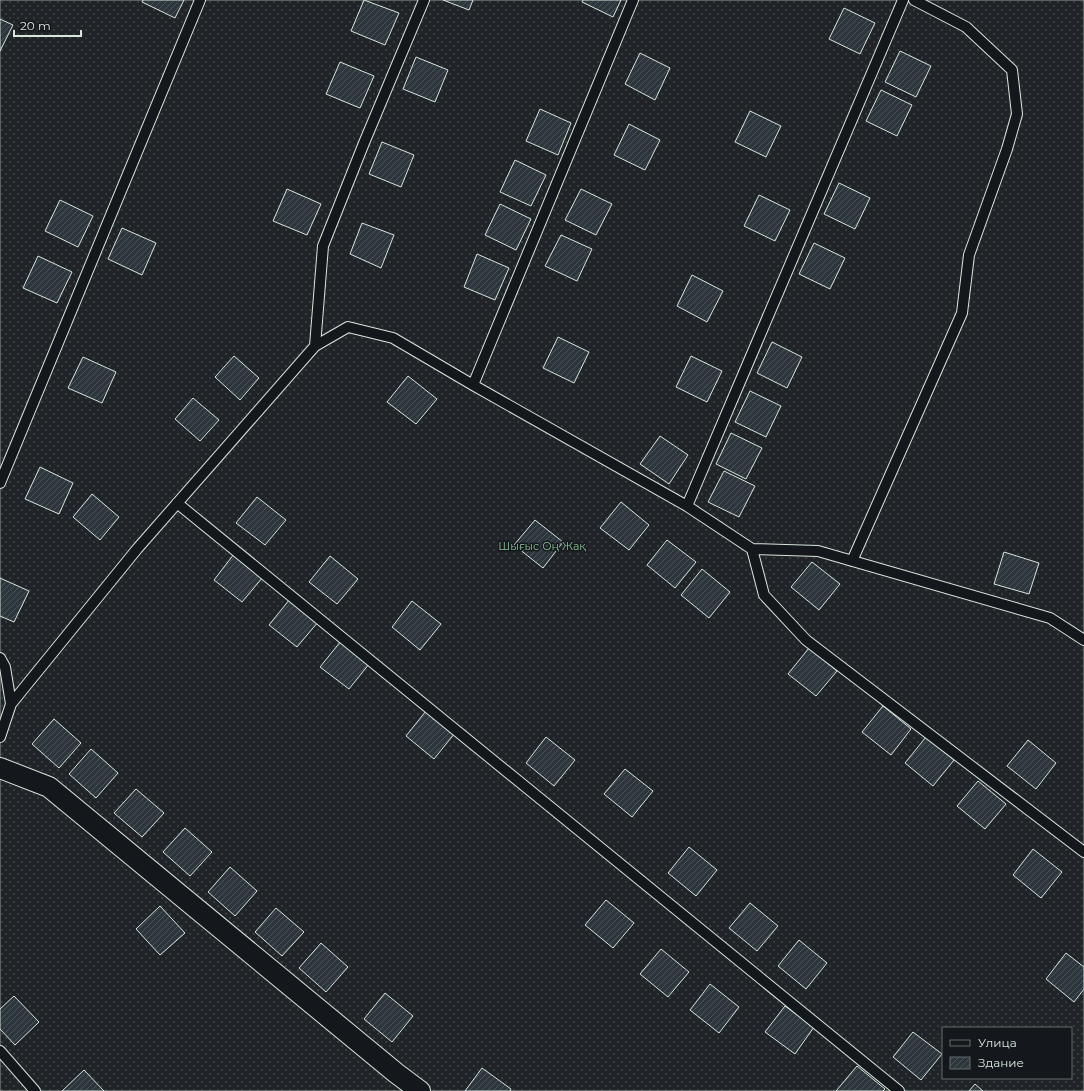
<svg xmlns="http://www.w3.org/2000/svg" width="1084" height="1091" viewBox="0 0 1084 1091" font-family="Montserrat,sans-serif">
<defs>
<pattern id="garden-dots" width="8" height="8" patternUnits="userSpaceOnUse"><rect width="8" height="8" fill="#202428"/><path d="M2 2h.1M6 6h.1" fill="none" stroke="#404447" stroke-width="1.8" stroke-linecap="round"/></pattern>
<pattern id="building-hatch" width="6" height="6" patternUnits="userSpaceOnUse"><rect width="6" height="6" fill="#2c363c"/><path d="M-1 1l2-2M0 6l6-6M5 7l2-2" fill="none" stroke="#4a5358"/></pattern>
</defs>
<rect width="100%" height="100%" fill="#14181c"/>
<path fill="url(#garden-dots)" stroke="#939e99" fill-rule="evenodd" d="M0 0H1084V1091H0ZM943 1028H1071V1078H943Z"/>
<path fill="url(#building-hatch)" stroke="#d8e6dc" d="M143 0H184L175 18 142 2Z
M364 0 399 13 385 45 351 31Z
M443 0H473L469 10Z
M583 0H621L613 17 582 2Z
M844 8 875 23 860 54 829 39Z
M0 19 13 25 0 51Z
M900 51 931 66 916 97 885 82Z
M640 53 670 68 655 100 625 84Z
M416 57 448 70 435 102 403 89Z
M340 62 374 76 360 108 326 94Z
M881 90 912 105 897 136 866 121Z
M540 109 571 123 558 155 526 141Z
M750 111 781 126 766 157 735 142Z
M629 124 660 140 645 170 614 155Z
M382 142 414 155 401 187 369 174Z
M515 160 546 175 531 206 500 192Z
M839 183 870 198 855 229 824 214Z
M287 189 321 204 307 235 273 221Z
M581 189 612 204 596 235 565 220Z
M759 195 790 210 775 241 744 226Z
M60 200 93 216 78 247 45 231Z
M500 204 531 219 516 250 485 235Z
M362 223 394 235 381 268 350 254Z
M122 228 156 243 142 275 108 259Z
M561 235 592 249 577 281 545 266Z
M814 243 845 258 830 289 799 274Z
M477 254 509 268 495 300 464 287Z
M38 256 72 272 57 303 23 288Z
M692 275 723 291 707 322 677 306Z
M558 337 589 352 574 383 543 368Z
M772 342 802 357 787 388 757 373Z
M234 356 259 378 240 400 215 377Z
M691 356 722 371 707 402 676 387Z
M83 357 116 372 102 403 68 388Z
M408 376 437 399 416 424 387 402Z
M750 391 781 406 766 437 735 422Z
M193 398 219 420 200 441 175 419Z
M731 433 762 448 746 479 716 464Z
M660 436 688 455 669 484 640 464Z
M40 467 73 483 59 514 25 499Z
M724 471 755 486 739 517 708 502Z
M92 494 119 517 100 540 73 517Z
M257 497 286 520 265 545 236 523Z
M621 502 649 525 629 550 600 528Z
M535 520 563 542 543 568 514 545Z
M667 540 696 562 675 588 647 565Z
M1004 552 1039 563 1029 594 994 584Z
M234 554 263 577 242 602 214 580Z
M330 556 358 579 337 604 309 582Z
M812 562 840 584 819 610 791 587Z
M702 569 730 592 709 618 681 595Z
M0 578 29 591 14 622 0 616Z
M290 599 318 622 297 647 269 625Z
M412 601 441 624 420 650 392 627Z
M341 641 369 664 349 689 320 667Z
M809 648 837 671 816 696 788 674Z
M883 706 911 729 891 755 862 732Z
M426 711 455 733 434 759 406 736Z
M54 719 81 743 59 768 32 744Z
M546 737 575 760 554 786 526 763Z
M926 737 954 760 933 786 905 763Z
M1028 740 1056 763 1036 789 1007 766Z
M91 749 118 773 96 798 69 774Z
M625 769 653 791 632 817 604 794Z
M978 781 1006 804 985 829 957 806Z
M136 789 164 813 142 837 114 813Z
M185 828 212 852 190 876 163 852Z
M689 847 717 870 696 896 668 873Z
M1033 849 1062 872 1041 898 1013 875Z
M230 867 257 891 235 916 208 892Z
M606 900 634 923 613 948 585 925Z
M750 903 778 926 757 951 729 928Z
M160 906 185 933 160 955 136 929Z
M276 908 304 932 282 956 255 932Z
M799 940 827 963 806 989 778 966Z
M321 943 348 967 326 992 299 968Z
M661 949 689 972 668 997 640 974Z
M1066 953 1084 967V989L1074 1002 1046 979Z
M710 984 739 1007 719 1033 690 1010Z
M385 993 413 1016 392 1042 364 1019Z
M14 996 39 1022 15 1045 0 1029V1009Z
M785 1006 814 1027 795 1054 765 1032Z
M913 1032 942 1054 921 1080 893 1057Z
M857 1066 885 1089 883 1091H836Z
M482 1068 511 1089 510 1091H465Z
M84 1070 104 1091H62Z
M975 1084 983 1091H969Z"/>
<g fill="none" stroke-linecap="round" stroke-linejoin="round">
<defs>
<path id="lane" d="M315 346 323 246 364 143 424 0
M473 385 633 0
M0 483 200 0
M177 503 899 1091
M687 506 903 0
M752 549 764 595 806 640 1084 852
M852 561 962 313 969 255 1007 149 1017 114 1012 70 966 27 914 0
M0 658 5 667 11 704
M0 737 11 704 137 549 315 346 348 327 393 338 473 385 687 506 752 549 818 551 1050 618 1084 640
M0 1051 35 1091"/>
<path id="street" d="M0 768 49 787 396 1073 420 1091"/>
</defs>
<use href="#lane" stroke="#d8e6dc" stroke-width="12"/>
<use href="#street" stroke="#d8e6dc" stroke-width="22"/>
<use href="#lane" stroke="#14181c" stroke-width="10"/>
<use href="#street" stroke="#14181c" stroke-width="20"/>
</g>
<g text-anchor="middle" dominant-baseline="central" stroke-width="3" stroke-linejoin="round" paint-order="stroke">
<g font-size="11" fill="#8ac095" stroke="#14181c">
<text x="542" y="546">Шығыс Оң Жақ</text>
</g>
</g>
<rect x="942" y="1027" width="130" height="52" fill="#14181c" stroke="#626a69"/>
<rect x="950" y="1040" width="20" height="6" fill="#14181c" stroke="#626a69"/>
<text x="978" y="1047" font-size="12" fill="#d8e6dc">Улица</text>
<rect x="950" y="1057" width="20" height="12" fill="url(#building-hatch)" stroke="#626a69"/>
<text x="978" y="1067" font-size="12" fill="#d8e6dc">Здание</text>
<path d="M14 30v6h67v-6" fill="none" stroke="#d8e6dc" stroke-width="2"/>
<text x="20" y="30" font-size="12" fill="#d8e6dc" stroke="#14181c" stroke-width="3" paint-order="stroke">20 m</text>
</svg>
